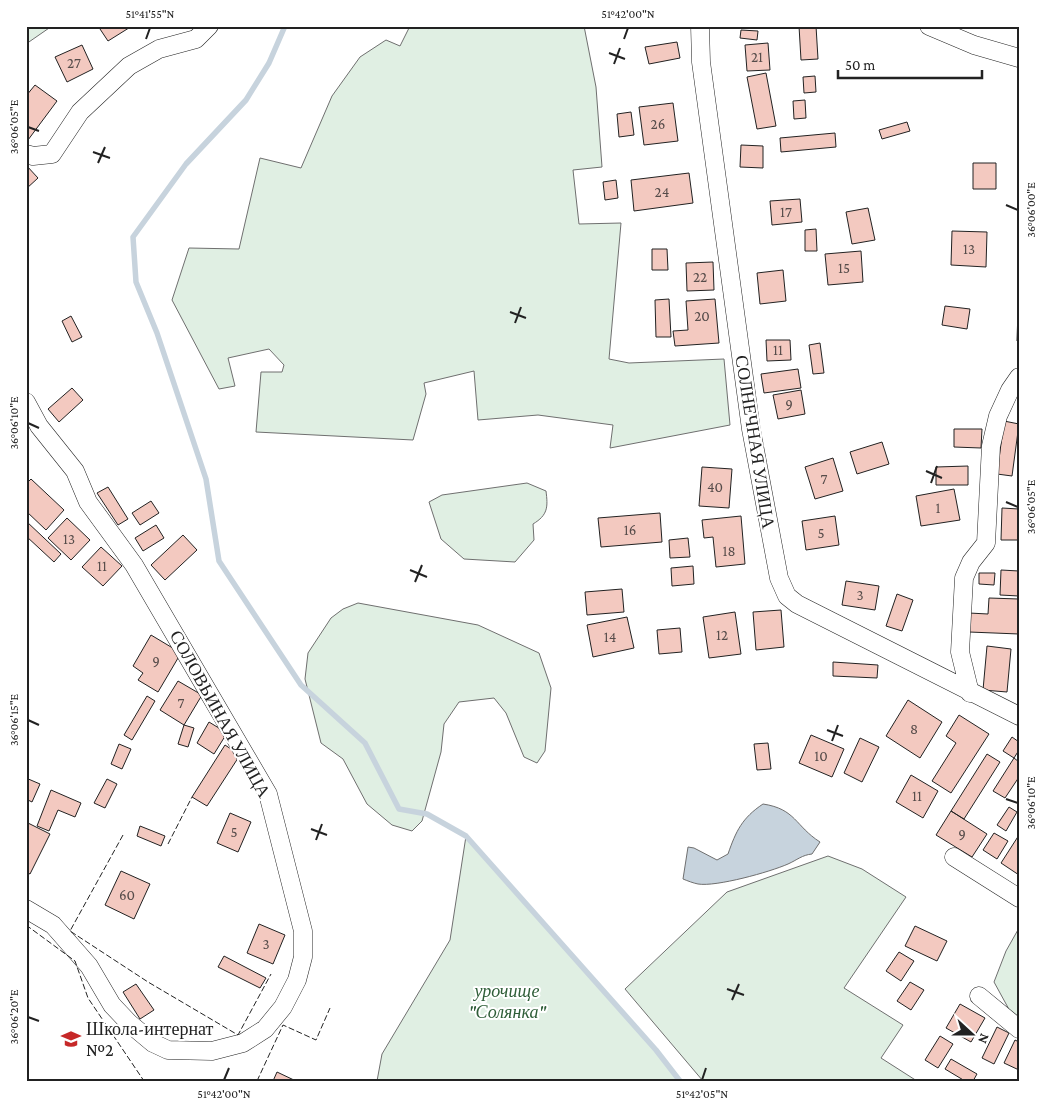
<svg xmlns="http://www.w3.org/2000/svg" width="1045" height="1107" viewBox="0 0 1045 1107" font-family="'Crimson Pro',serif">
<rect width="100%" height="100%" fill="#fff"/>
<path fill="#e0efe3" stroke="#6f6f6f" d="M26 26H52L26 44Z
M410 26H584L596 87 602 167 573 170 579 224 621 223 609 359 629 363 724 359 730 425 610 448 613 425 538 415 478 420 474 371 424 383 426 394 413 440 256 432 261 372H282L284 365 269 349 228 358 235 386 219 389 172 300 189 248 239 249 260 158 301 168 332 96 360 57 386 40 400 46Z
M527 483 546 491C548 507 548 515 533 524L534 540 515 562 464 559 441 539 429 502 442 495Z
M358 603 478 625 539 653 551 688 545 751 537 763 524 757 506 713 494 698 459 702 444 724 441 752 422 821 412 831 392 825 367 804 343 759 321 743 305 679 308 653 331 618 343 609Z
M466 836 656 1050 680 1081H377L382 1054 450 940Z
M828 856 862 869 906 897 844 988 903 1025 881 1058 917 1081H703L625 989 727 892Z
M1019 928V1018L1011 1013 994 982 1006 951Z"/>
<path fill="#c7d3dd" stroke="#6f6f6f" d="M763 804C796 809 795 826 820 842L812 854C802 855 797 860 788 864 770 872 716 887 698 884 693 883 688 881 683 879L688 847 694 848 717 860 728 854C736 831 742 818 763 804Z"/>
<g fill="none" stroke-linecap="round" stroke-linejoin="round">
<path stroke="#c7d3dd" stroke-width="5.5" d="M285 26 269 63 246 100 186 164 133 237 136 282 157 333 206 479 219 561 301 685 365 743 399 809 427 814 466 836 656 1050 680 1081"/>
</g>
<path fill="#f3c9c0" stroke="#222" d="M98 26H132L108 41Z
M799 26H816L818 59 801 60Z
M741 30 758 31 757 40 740 38Z
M677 42 680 58 649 64 645 47Z
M768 43 770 70 747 71 745 45Z
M82 45 93 69 67 82 55 57Z
M766 73 776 126 757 129 747 77Z
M815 76 816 92 804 93 803 77Z
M35 85 57 101 28 140 26 96Z
M805 100 806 118 794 119 793 101Z
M673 103 678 141 644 145 639 107Z
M631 112 634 135 619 137 617 114Z
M907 122 910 131 882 139 879 130Z
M835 133 836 147 781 152 780 138Z
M741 145 763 146V168L740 167Z
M973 163H996V189H973Z
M26 165 38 178 26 189Z
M689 173 693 203 634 211 631 180Z
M616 180 618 198 605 200 603 182Z
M800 199 802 222 772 225 770 201Z
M868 208 875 240 852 244 846 212Z
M816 229 817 251H805V230Z
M952 231 987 232 986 267 951 265Z
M652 249H667L668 270H652Z
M861 251 863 282 828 285 825 254Z
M713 262 714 290 687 291 686 263Z
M783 270 786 301 760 304 757 273Z
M669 299 671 337H656L655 300Z
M715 299 719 343 675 346 673 331 688 330 686 301Z
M945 306 970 309 967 329 942 325Z
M1018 310H1019V341H1017Z
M71 316 82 337 72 342 62 321Z
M766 340H790L791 360 767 361Z
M820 343 824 373 813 374 809 345Z
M798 369 801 388 764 393 761 374Z
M72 388 83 400 59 422 48 409Z
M801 390 805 414 778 419 773 395Z
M1004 421 1019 424 1012 476 997 474Z
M954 429H982L981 448 954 447Z
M882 442 889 464 857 474 850 452Z
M833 458 843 491 815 499 805 467Z
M968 466V485H936V467Z
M702 467 732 469 729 508 699 506Z
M31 479 64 510 46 530 26 511V484Z
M108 487 128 519 118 525 97 493Z
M954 489 960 520 921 526 916 496Z
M151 501 159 513 140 525 132 513Z
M1002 508 1019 509V540H1001Z
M660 513 662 542 601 547 598 518Z
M741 516 745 564 716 567 713 537 704 538 702 520Z
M835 516 839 545 806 550 802 521Z
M67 518 90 540 71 560 48 538Z
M26 521 61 554 54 562 26 536Z
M156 525 164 538 143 551 135 538Z
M183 535 197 550 165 580 151 565Z
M688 538 690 557 670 558 669 540Z
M101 547 122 566 103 586 82 567Z
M693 566 694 584 672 586 671 568Z
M1001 570 1019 571V596L1000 595Z
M979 573H995L994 585 979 584Z
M846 581 879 586 875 610 842 605Z
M622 589 624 612 587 615 585 592Z
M897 594 913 600 902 631 886 626Z
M989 598 1019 599V634L969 632V613L988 614Z
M781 610 784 647 756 650 753 612Z
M735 612 741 654 709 658 703 617Z
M627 617 634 648 593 657 587 625Z
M680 628 682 652 659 654 657 630Z
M151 635 181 653 158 692 138 680 143 673 133 666Z
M987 646 1011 649 1007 692 983 690Z
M833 662 878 665 877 678 833 676Z
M178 681 202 695 184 725 160 710Z
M147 696 155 701 132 740 124 735Z
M908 700 942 722 920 758 886 736Z
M959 715 989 734 951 793 932 781 956 743 946 736Z
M209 722 227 733 214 754 197 743Z
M184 725 194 728 188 747 178 744Z
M811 735 844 749 832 777 799 763Z
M1012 737 1019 742V750L1014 758 1003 751Z
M860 738 879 747 862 782 844 773Z
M768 743 771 769 757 770 754 744Z
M119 744 131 749 122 769 111 764Z
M225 745 240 755 207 806 192 797Z
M987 754 1000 762 964 819 951 811Z
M1014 758 1019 762V777L1005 798 993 791Z
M911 775 938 791 923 818 896 802Z
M26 778 40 784 32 802 26 799Z
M107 779 117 784 105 808 94 803Z
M51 790 81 803 75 817 58 810 49 831 37 826Z
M1009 807 1017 812 1006 831 997 825Z
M951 811 987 834 972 857 936 835Z
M230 813 251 822 238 852 217 843Z
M26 822 50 834 30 874 26 872Z
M140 826 165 836 161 846 137 836Z
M994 833 1008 841 997 859 983 850Z
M1019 835V875L1001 863Z
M121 871 150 884 134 919 105 905Z
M259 924 285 935 273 964 247 953Z
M915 926 947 941 937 961 905 946Z
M899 952 914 961 901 981 886 971Z
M224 956 266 978 260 988 218 967Z
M910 982 924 990 911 1010 897 1001Z
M136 984 154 1010 140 1019 123 992Z
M960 1004 985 1018 971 1042 946 1028Z
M997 1027 1009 1033 994 1064 982 1058Z
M940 1036 953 1044 938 1068 925 1060Z
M1015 1040 1019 1042V1070L1004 1063Z
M951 1059 977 1074 973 1081H965L945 1069Z
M277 1072 296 1081H273Z"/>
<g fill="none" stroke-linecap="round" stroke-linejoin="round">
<defs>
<path id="street" d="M700 26 701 62 751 429 779 578 787 596 797 604 1019 716
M929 26 974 45 1019 58
M26 154 33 156 52 154 80 112 129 66 159 49 196 39 209 26
M26 402 39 426 75 471 88 502 134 565 268 794 303 931V957L297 980 283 1007 265 1029 243 1043 212 1051 168 1050 153 1043 129 1023 112 1005 89 966 53 925 26 909
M970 693 960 652 964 578 971 562 986 543 991 446 998 416 1010 390 1019 377
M954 857 1019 898
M979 996 1019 1029"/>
</defs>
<use href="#street" stroke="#222" stroke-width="19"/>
<use href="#street" stroke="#fff" stroke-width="18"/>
<path stroke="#222" stroke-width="1" stroke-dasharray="6 2.5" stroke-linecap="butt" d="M123 835 70 931 148 982 238 1035 271 974
M168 844 192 797
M26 925 75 961 88 998 144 1081
M257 1081 283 1025 316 1040 330 1008"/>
</g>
<path fill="none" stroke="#222" stroke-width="2" d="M146 39 150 28M624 39 628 28M609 53 625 59M614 64 620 48M28 127 39 131M93 152 110 158M98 163 105 147M1006 205 1018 210M510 312 526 318M515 323 521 307M28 423 39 428M926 471 942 478M931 483 937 466M1006 502 1018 507M410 570 427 577M415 582 422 565M28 720 39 725M827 730 843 736M832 741 838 725M1006 799 1018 803M311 829 327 835M316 840 322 824M727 989 744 995M732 1000 739 984M28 1017 39 1021M224 1080 229 1068M702 1080 706 1068"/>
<defs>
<symbol id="school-bare" viewBox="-9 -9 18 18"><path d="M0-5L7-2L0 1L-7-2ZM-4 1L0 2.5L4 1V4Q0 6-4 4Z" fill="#c62828" stroke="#fff" stroke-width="2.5" paint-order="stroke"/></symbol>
</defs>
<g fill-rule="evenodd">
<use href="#school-bare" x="57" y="1025" width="28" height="28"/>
</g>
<g text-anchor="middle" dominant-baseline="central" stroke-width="4" stroke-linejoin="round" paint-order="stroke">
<g font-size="15" fill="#564c4a">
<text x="757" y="57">21</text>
<text x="74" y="63">27</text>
<text x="658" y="124">26</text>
<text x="662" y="192">24</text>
<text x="786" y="212">17</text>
<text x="969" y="249">13</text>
<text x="844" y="268">15</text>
<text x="700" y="277">22</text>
<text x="702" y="316">20</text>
<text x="778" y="350">11</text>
<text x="789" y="404">9</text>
<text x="824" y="479">7</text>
<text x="715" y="487">40</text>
<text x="938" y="508">1</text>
<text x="630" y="530">16</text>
<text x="821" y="533">5</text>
<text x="69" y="539">13</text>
<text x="729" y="551">18</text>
<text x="102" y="566">11</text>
<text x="860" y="595">3</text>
<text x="722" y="635">12</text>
<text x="610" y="637">14</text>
<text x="156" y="661">9</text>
<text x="181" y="703">7</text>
<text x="914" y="729">8</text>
<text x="821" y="756">10</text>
<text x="917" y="796">11</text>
<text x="234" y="832">5</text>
<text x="962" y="834">9</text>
<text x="127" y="895">60</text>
<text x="266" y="944">3</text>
</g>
<g font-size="18" fill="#222" stroke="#fff">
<text transform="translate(755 442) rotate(81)">СОЛНЕЧНАЯ УЛИЦА</text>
<text transform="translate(220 714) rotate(61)">СОЛОВЬИНАЯ УЛИЦА</text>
</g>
<g font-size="18" font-style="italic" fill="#2f5e38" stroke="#fff">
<text x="507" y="991">урочище<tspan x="507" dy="21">"Солянка"</tspan></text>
</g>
<g font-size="18" fill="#222" stroke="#fff" text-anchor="start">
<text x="86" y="1029">Школа-интернат<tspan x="86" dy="21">№2</tspan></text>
</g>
</g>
<rect width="1045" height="1107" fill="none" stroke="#ffffff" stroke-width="55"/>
<g transform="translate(972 1034) rotate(111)" stroke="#ffffff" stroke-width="4" paint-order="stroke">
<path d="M0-4L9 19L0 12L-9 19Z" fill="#222222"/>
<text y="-8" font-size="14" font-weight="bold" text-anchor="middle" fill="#222222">N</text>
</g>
<path d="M838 70v8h144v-8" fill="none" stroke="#222222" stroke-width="2.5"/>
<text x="845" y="70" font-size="15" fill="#222222" stroke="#ffffff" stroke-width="4" paint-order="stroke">50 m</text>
<rect x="28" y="28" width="990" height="1052" fill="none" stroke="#222" stroke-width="2"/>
<g font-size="12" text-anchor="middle" fill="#222">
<text x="150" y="18">51°41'55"N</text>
<text x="628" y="18">51°42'00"N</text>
<text transform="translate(14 127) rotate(-90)" y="4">36°06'05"E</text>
<text transform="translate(1031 210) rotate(-90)" y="4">36°06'00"E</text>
<text transform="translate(14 423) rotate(-90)" y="4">36°06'10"E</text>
<text transform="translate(1031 507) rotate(-90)" y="4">36°06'05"E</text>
<text transform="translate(14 720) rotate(-90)" y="4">36°06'15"E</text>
<text transform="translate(1031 803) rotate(-90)" y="4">36°06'10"E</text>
<text transform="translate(14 1017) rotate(-90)" y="4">36°06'20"E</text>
<text x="224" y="1098">51°42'00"N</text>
<text x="702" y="1098">51°42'05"N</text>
</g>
</svg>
